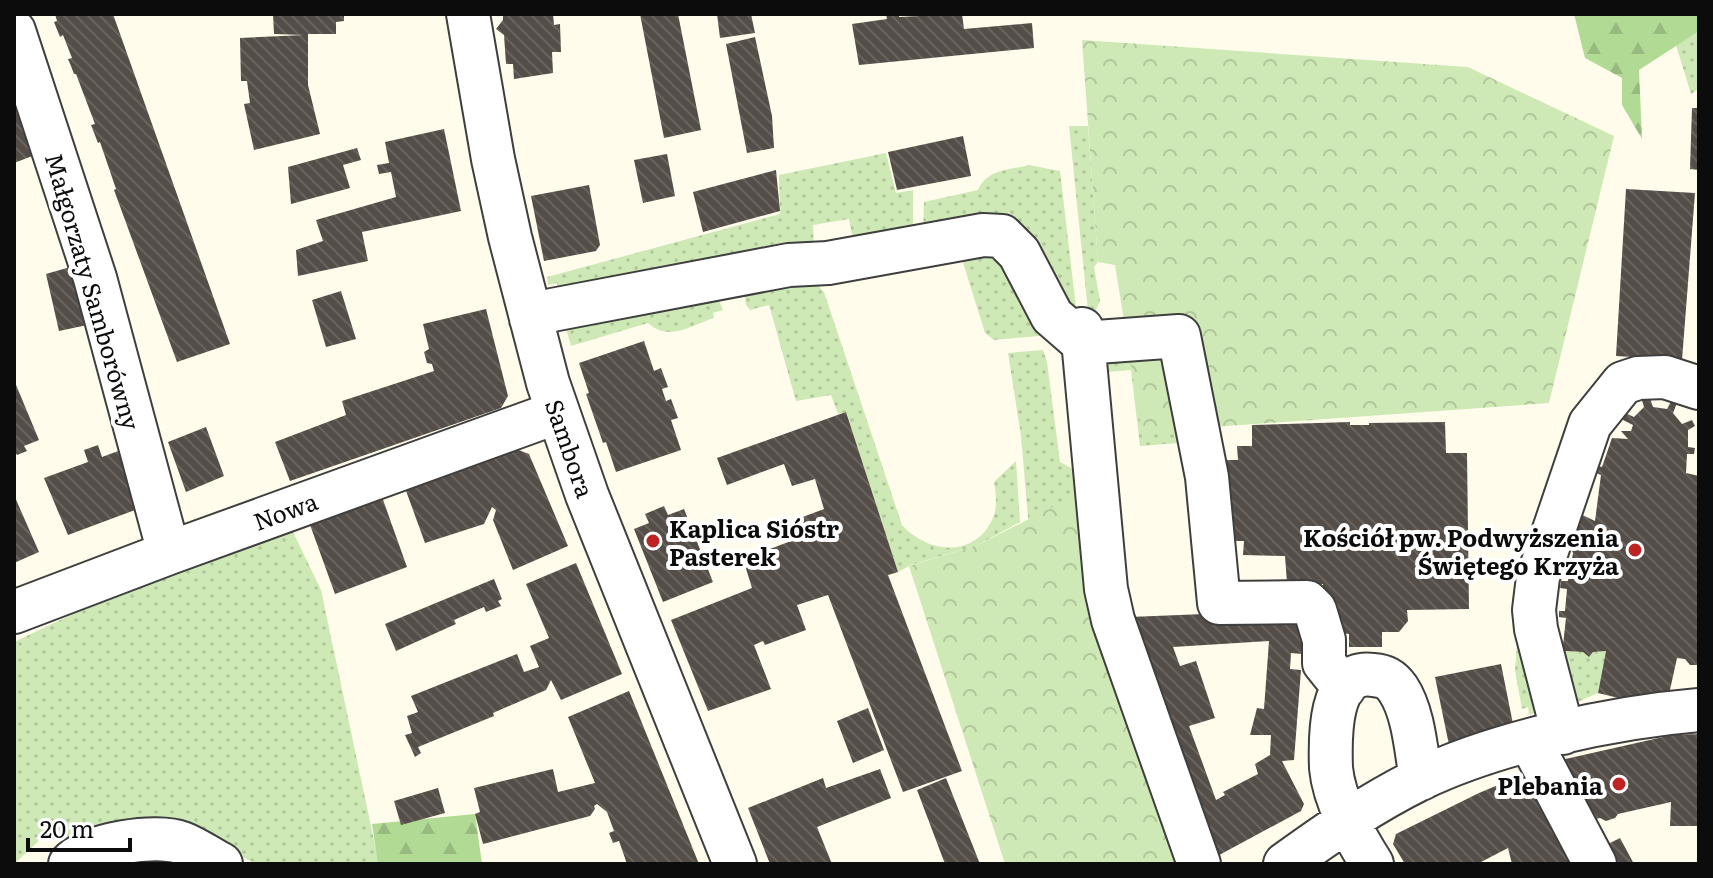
<svg xmlns="http://www.w3.org/2000/svg" width="1713" height="878" viewBox="0 0 1713 878" font-family="Literata,serif">
<defs>
<pattern id="grass-dots" width="8" height="8" patternUnits="userSpaceOnUse" patternTransform="scale(2)"><rect width="8" height="8" fill="#cee9b5"/><path d="M2 2h.1M6 6h.1" fill="none" stroke="#b0c79a" stroke-width="1.8" stroke-linecap="round"/></pattern>
<pattern id="forest-firs" width="22" height="20" patternUnits="userSpaceOnUse" patternTransform="scale(2)"><rect width="22" height="20" fill="#b1da94"/><path d="M5 1l3.5 6h-7zM16 11l3.5 6h-7z" fill="#97ba7e"/></pattern>
<pattern id="park-crowns" width="20" height="18" patternUnits="userSpaceOnUse" patternTransform="scale(2)"><rect width="20" height="18" fill="#cee9b5"/><path d="M2 6a3 3 0 1 1 6 0M12 15a3 3 0 1 1 6 0" fill="none" stroke="#b0c79a"/></pattern>
<pattern id="building-back-hatch" width="6" height="6" patternUnits="userSpaceOnUse" patternTransform="scale(2)"><rect width="6" height="6" fill="#554e48"/><path d="M-1 5l2 2M0 0l6 6M5-1l2 2" fill="none" stroke="#68635e"/></pattern>
</defs>
<rect width="100%" height="100%" fill="#fffceb"/>
<path fill="url(#grass-dots)" d="M1699 31V89L1691 94 1676 45Z
M1069 126H1088L1098 262 1094 267 1100 301 1093 316 1088 311Z
M886 153 896 193 913 190V228L854 245 849 219 813 225 814 249 558 292 557 283 548 285 547 277 780 214 779 175Z
M1029 165 1060 171 1077 316 1031 235 1013 220 923 230 924 202 978 190C987 169 1010 170 1029 165Z
M987 253 999 258 1050 335 994 340 985 333 961 256Z
M814 281 824 292 902 525C927 553 973 559 992 520 998 508 996 494 994 482L1016 461 1020 522 978 545 911 565 898 572 846 412 838 414 831 395 796 401 769 305 750 310 746 305 744 292Z
M717 296 723 310 713 313 714 318C689 326 669 342 648 323L571 346 566 329 571 323Z
M1138 349 1190 442 1140 446 1131 370 1106 372 1104 361Z
M1043 350 1047 362 1060 462 1087 477 1090 520 1029 529 1021 436 1008 353Z
M293 532 321 590 379 864H257L186 830 160 828 42 838 14 864V642L94 604Z
M1522 639 1539 695 1535 713 1529 715 1528 707 1522 709 1515 671 1517 644Z
M1566 651 1583 652 1589 657 1593 652 1606 651 1598 693 1575 703 1560 654Z"/>
<path fill="url(#forest-firs)" d="M1574 14H1699V31L1639 70 1642 139 1622 105V78L1585 58Z
M475 814 482 864H378L372 824Z"/>
<path fill="url(#park-crowns)" d="M1082 40 1468 67 1614 136 1549 403 1142 432 1115 265 1098 262Z
M1082 492 1183 864H1005L909 566 978 545Z"/>
<path fill="url(#building-back-hatch)" fill-rule="evenodd" d="M55 14H113L230 344 177 362 114 190 116 189 100 142 98 143 91 125 95 124 76 74H74L71 66 68 59 72 58 63 35 60 37 54 22 57 21Z
M273 14H344V21L336 22V34H308V85L320 134 254 150 244 104 250 103 247 81H241L240 38 304 35 274 34Z
M503 14H553L554 25 560 24 561 52H552L553 73 514 79 513 64H506L504 35 496 29 503 20Z
M640 14H678L701 130 664 138Z
M717 14H751L755 33 720 38Z
M886 14H899V17L962 14 964 29 1032 23 1034 48 859 65 852 24 887 19Z
M755 37 772 116 774 148 747 153 726 44Z
M14 96 35 155 14 163Z
M1692 108H1699V170L1690 169Z
M444 129 461 211 362 232 368 261 298 276 296 250 323 241 316 220 396 197 391 172 379 174 377 165 389 163 385 142Z
M963 136 971 176 897 190 888 152Z
M357 148 361 160 343 165 350 188 291 204 288 167Z
M667 154 675 196 643 203 634 160Z
M776 170 780 211 703 232 693 192Z
M589 185 600 245 596 251 544 261 531 196Z
M1626 189 1695 193 1682 360 1616 356Z
M77 265 92 324 59 331 46 274Z
M341 291 356 339 326 347 312 300Z
M486 309 508 396 501 408 290 481 275 442 346 415 342 401 434 371 432 364 427 363 424 352 429 349 423 324Z
M644 341 654 371 661 368 668 387 662 389 666 401 671 399 678 418 671 420 681 450 616 472 606 442 603 443 586 394 589 393 579 363Z
M14 380 39 440 24 446 27 451 17 455 14 450Z
M1649 395 1653 407 1667 409 1672 400 1677 403 1673 413 1682 424 1692 420 1695 426 1688 430V447L1695 448 1694 454H1687L1686 473 1699 476V665H1690L1685 659 1677 658 1668 699 1631 701 1598 693 1606 651 1593 652 1589 657 1583 652 1566 651 1560 654 1557 649 1563 645 1566 618 1559 617V611H1565L1567 589 1560 588 1561 581H1568L1573 553 1569 546 1574 541 1578 521 1576 512 1595 521 1601 475 1596 473 1598 466 1602 467 1612 438 1628 439 1621 431H1631L1633 425 1623 420 1625 413 1634 417 1644 407 1641 397Z
M846 412 898 572 888 575 962 771 903 792 828 595 797 605 806 630 765 645 763 641 754 645 771 689 708 711 671 620 752 588 743 559 791 541 784 524 824 509 815 479 792 486 784 464 727 485 717 458Z
M1350 422V425H1369V423L1445 422 1446 453H1467L1469 609 1407 610 1408 621 1399 632H1382V647H1349V634L1325 630 1323 584 1287 583 1285 556 1243 555 1244 541H1223L1221 460H1238L1237 446H1252V425Z
M206 427 224 476 186 492 168 442Z
M98 445 102 457 121 450 135 510 68 535 44 478 88 462 84 450Z
M516 449 529 454 568 546 513 570 493 520 496 510 492 507 484 524 425 543 405 488Z
M14 495 39 552 14 563Z
M382 497 407 567 335 594 309 522Z
M664 506 668 515 684 509 713 582 663 602 634 529 649 523 645 514Z
M576 563 622 674 561 700 551 680 546 690 493 713 494 716 418 747 421 753 415 757 405 735 412 733 407 716 418 712 411 696 517 654 524 672 539 667 530 646 549 638 526 584Z
M494 579 502 599 498 601 501 606 486 612 484 607 454 620 456 624 396 651 385 624Z
M1304 610 1302 654 1291 653 1290 669 1301 670 1294 760 1282 761 1304 804 1301 811 1210 860 1130 617ZM1269 641 1264 709 1257 708 1250 735H1271L1270 755 1255 764 1258 774 1223 792 1225 795 1216 800 1189 726 1215 718 1196 661 1180 666 1173 647Z
M1501 664 1514 729 1449 745 1435 677Z
M629 691 699 864H627L619 841 613 843 609 833 614 831 607 812 597 804 594 806 595 809 590 816 483 844 475 814 480 812 474 788 553 769 558 792 595 783 568 717Z
M868 708 884 750 853 763 837 721Z
M1699 734V826H1670L1671 802 1618 814 1615 818 1606 821 1600 818 1588 821 1561 760 1672 735Z
M880 769 891 798 817 827 832 864H770L748 808 823 778 826 788Z
M1529 772 1575 864H1512L1508 848 1481 862 1482 864H1405L1393 844 1396 834 1479 793Z
M946 778 980 864H945L917 790Z
M438 788 445 813 401 825 394 801Z
M1620 838 1634 864H1610L1602 847Z"/>
<g fill="none" stroke-linecap="round" stroke-linejoin="round">
<defs>
<path id="minor" d="M468 14 493 159 510 237 548 383 587 495 735 864
M14 31 95 278 169 553
M531 319 552 310 789 265 828 263 983 235 1002 236 1019 253 1052 316 1083 343 1179 336 1207 477 1219 603 1307 602 1315 610 1324 640V663L1344 688
M1082 329 1106 589 1113 620 1199 864
M14 612 169 553 558 412
M1563 733 1536 629 1534 610 1538 577 1590 424 1623 383 1638 378 1665 377 1699 388
M1530 741 1595 864
M70 864C88 844 156 833 182 843 195 848 208 857 221 864
M1285 864C1328 833 1371 803 1420 779 1497 742 1614 717 1699 710
M1372 864C1355 837 1334 801 1331 768 1330 740 1328 668 1373 675 1385 676 1391 679 1398 689 1414 713 1416 751 1421 779"/>
</defs>
<use href="#minor" stroke="#3f3f3f" stroke-width="46"/>
<use href="#minor" stroke="#fff" stroke-width="42"/>
</g>
<g fill="#be2223" stroke="#fff" stroke-width="3">
<circle cx="653" cy="541" r="8"/>
<circle cx="1635" cy="550" r="8"/>
<circle cx="1619" cy="784" r="8"/>
</g>
<g text-anchor="middle" dominant-baseline="central" stroke-width="8" stroke-linejoin="round" paint-order="stroke">
<g font-size="24" fill="#0c0c0c" stroke="#fff">
<text transform="translate(94 291) rotate(74)">Małgorzaty Samborówny</text>
<text transform="translate(571 448) rotate(71)">Sambora</text>
<text transform="translate(285 510) rotate(-20)">Nowa</text>
</g>
<g font-size="24" font-weight="bold" fill="#0c0c0c" stroke="#fff" text-anchor="end">
<text x="669" y="527" text-anchor="start">Kaplica Sióstr<tspan x="669" dy="28">Pasterek</tspan></text>
<text x="1619" y="536">Kościół pw. Podwyższenia<tspan x="1619" dy="28">Świętego Krzyża</tspan></text>
<text x="1603" y="784">Plebania</text>
</g>
</g>
<rect width="1713" height="878" fill="none" stroke="#0c0c0c" stroke-width="32"/>
<path d="M28 838v12h102v-12" fill="none" stroke="#0c0c0c" stroke-width="4"/>
<text x="40" y="838" font-size="24" fill="#0c0c0c" stroke="#ffffff" stroke-width="6" paint-order="stroke">20 m</text>
</svg>
